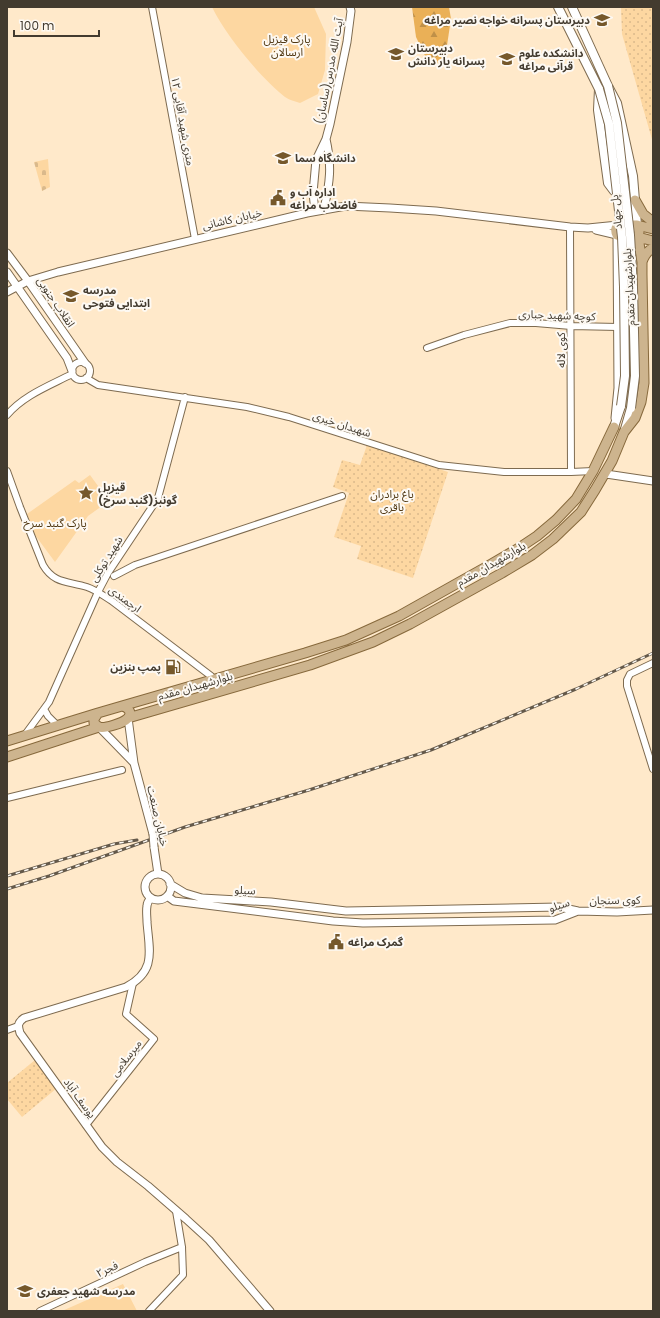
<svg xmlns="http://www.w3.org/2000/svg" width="660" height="1318" viewBox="0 0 660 1318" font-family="Poppins,'Noto Sans Arabic',sans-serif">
<defs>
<pattern id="forest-firs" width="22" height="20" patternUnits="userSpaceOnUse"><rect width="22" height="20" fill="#eab057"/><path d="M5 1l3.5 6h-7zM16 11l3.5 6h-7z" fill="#bf9048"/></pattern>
<pattern id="cemetery-stones" width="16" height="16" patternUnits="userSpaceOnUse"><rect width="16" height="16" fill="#fdd7a1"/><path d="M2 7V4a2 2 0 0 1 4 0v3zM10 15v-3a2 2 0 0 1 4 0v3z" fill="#dab98b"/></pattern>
<pattern id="garden-dots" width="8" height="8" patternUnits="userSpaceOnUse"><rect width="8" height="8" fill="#fdd7a1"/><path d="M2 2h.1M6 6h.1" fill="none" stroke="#dab98b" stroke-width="1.8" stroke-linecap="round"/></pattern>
</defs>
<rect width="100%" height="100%" fill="#ffe9ca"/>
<path fill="#fdd7a1" d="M212 7H314L326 34 325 70 318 94 300 103C295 101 289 100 285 97 260 77 226 36 212 7Z
M90 475 109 501 88 516 55 562 35 535 27 514 75 480 79 483Z
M123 1284 137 1311H62Z"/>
<path fill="url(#forest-firs)" d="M412 7H449L451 19 444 65 427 60 416 37Z"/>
<path fill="url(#cemetery-stones)" d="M48 159 50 187 42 191 34 162Z"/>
<path fill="url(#garden-dots)" d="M621 7H653V143L622 34Z
M367 445 448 472 413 578 357 559 361 546 334 537 349 493 333 487 342 460 360 465Z
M35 1060 57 1088 22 1117 7 1099V1083Z"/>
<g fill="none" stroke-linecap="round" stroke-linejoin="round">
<defs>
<path id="minor" d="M152 7 195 239
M570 227 571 472
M427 348 464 335 510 323H536L571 326 618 327
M72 371a9 9 0 1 1 18 0a9 9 0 1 1-18 0Z
M86 378 98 385 247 407 289 417 439 465 504 472H571L593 471
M7 415C24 395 49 386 72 374
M7 471 20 507 43 565C54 584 68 581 87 587 96 590 104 596 112 601L211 676 212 680
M114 576 135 565 342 496
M653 663 630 674 627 680V686L653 769
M44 709 48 716 58 726
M24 736 49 702 98 592 108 573 158 498 185 397
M7 798 122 770
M7 1030 18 1026
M86 1125 154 1039 126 1014 133 983
M40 1311 145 1262 182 1247
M149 1311 183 1275 182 1247 176 1211"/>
<path id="tertiary" d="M324 209C330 182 332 166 326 139
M315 211 313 193 316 160 326 139 330 124 347 42 351 11 350 7
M596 230 617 235 618 388 615 418
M7 253 28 281 85 363
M7 272 67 358 72 371
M7 292 28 281 58 272 307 213 346 206 390 208 436 211 570 227 588 228 618 225
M606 474 653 481
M99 727 134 763 128 718
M134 763 153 834
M154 847 158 874
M145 887a13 13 0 1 1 26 0a13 13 0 1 1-26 0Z
M170 884 185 893 202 898 271 902 346 911 559 907 578 911 617 912 653 910
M167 896 174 901 333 921 363 923 555 920 578 911
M151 898C149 900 147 903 147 906 146 911 147 917 147 922 149 950 157 971 126 987L24 1018C17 1023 18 1026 20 1033L102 1147 117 1162 148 1186 186 1219 209 1240 270 1311"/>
<path id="secondary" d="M558 7 599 89 598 110 608 183 614 191 621 192
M572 7 608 86 617 103 633 176 637 225
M614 427 621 406
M625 429 631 408"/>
<path id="primary" d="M635 200 643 214 653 222
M619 225H637L639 232 638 237 626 238 617 235C615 231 615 227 619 225Z
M637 225 653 229
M642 262C644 256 647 251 653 248
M122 706 305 653 346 640 399 616 488 566 519 548 537 536 556 520 576 499 593 471 614 427
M122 706C129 707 133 714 127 719 123 723 104 729 99 727 97 726 96 725 94 723V719L98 713Z
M128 718 310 665 373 642 410 624 502 573 532 555 553 539 581 512 595 490 612 461 624 432 635 418 641 402 644 383 642 275V262L638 237 653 241
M7 741 98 713
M7 757 99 727"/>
</defs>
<use href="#minor" stroke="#7e6b50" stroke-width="8"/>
<use href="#tertiary" stroke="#7e6b50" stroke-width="9"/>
<use href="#secondary" stroke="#7e6b50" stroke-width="10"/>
<use href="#primary" stroke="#87693c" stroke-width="11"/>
<use href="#minor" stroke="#fff" stroke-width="6"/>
<use href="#tertiary" stroke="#fff" stroke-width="7"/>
<use href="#secondary" stroke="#fff" stroke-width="8"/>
<use href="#primary" stroke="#cdb48e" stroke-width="9"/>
<defs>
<path id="rail" d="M7 876 114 844 137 840
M7 889 49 876 185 827 309 790 431 750 576 689 653 653"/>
</defs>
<use href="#rail" stroke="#64594a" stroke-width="3"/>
<use href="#rail" stroke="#fdf9f3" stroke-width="1.5" stroke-dasharray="4.5" stroke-linecap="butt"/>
<defs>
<path id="tertiary-bridge" d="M153 834 154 847"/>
<path id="secondary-bridge" d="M608 86 617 123 630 235 633 287 635 376 631 408
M599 89 609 124 622 237 624 287 625 376 621 406"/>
</defs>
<use href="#tertiary-bridge" stroke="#7e6b50" stroke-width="9" stroke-linecap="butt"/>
<use href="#secondary-bridge" stroke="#7e6b50" stroke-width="10" stroke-linecap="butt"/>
<use href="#tertiary-bridge" stroke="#fff" stroke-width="7"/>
<use href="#secondary-bridge" stroke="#fff" stroke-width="8"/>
</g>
<defs>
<symbol id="school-bare" viewBox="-9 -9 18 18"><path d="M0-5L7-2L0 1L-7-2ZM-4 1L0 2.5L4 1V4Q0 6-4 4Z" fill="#75582b" stroke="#fdf9f3" stroke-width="2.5" paint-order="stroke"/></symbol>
<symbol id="university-bare" viewBox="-9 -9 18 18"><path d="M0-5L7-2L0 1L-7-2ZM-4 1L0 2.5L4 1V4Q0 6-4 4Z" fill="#75582b" stroke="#fdf9f3" stroke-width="2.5" paint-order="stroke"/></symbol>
<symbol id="civic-bare" viewBox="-9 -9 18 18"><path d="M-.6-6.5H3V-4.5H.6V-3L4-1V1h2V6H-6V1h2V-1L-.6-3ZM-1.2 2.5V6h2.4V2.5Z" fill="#75582b" stroke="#fdf9f3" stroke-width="2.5" paint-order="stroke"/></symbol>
<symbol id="sight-bare" viewBox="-9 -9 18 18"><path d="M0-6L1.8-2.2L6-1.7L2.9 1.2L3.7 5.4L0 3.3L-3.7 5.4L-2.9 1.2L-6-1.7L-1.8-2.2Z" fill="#75582b" stroke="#fdf9f3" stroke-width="2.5" paint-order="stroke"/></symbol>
<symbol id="fuel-bare" viewBox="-9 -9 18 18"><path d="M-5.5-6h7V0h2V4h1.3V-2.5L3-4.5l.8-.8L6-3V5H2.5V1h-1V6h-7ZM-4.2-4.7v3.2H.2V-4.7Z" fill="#75582b" stroke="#fdf9f3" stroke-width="2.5" paint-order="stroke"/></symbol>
</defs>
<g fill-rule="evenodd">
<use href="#school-bare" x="591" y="9" width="22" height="22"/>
<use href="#school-bare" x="385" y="43" width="22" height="22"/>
<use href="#university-bare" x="496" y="48" width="22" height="22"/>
<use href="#university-bare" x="272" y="147" width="22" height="22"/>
<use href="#civic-bare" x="267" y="187" width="22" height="22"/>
<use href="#school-bare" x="60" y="285" width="22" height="22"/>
<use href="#sight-bare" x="75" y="482" width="22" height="22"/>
<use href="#fuel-bare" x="162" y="656" width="22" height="22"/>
<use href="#civic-bare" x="325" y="931" width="22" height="22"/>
<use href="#school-bare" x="14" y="1280" width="22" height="22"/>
</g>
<g text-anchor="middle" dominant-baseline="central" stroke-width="4" stroke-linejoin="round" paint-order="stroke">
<g font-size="11" font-weight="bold" fill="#433b2f" stroke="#fdf9f3" text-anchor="start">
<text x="590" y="20" text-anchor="end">دبیرستان پسرانه خواجه نصیر مراغه</text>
<text x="408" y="48">دبیرستان<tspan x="408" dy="13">پسرانه یار دانش</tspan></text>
<text x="519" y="53">دانشکده علوم<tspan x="519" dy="13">قرآنی مراغه</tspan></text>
<text x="295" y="158">دانشگاه سما</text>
<text x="290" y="192">اداره آب و<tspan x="290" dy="13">فاضلاب مراغه</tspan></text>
<text x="83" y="290">مدرسه<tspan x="83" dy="13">ابتدایی فتوحی</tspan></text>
<text x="98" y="487">قیزیل<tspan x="98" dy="13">گونبز(گنبد سرخ)</tspan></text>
<text x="161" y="667" text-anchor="end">پمپ بنزین</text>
<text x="348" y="942">گمرک مراغه</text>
<text x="37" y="1291">مدرسه شهید جعفری</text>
</g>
<g font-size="11" fill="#4f3711" stroke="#fdf9f3">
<text x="287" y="39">پارک قیزیل<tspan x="287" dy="13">ارسالان</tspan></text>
<text x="392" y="494">باغ برادران<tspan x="392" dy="13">باقری</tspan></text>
<text x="55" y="523">پارک گنبد سرخ</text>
</g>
<g font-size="11" fill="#433b2f" stroke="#fdf9f3">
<text transform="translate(329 71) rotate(-79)">آیت الله مدرس(ساسان)</text>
<text transform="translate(183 121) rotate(80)">۱۲ متری شهید آقایی</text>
<text transform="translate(616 212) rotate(-97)">پل جهاد</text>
<text transform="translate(232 219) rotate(-13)">خیابان کاشانی</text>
<text transform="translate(629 287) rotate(-93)">بلوارشهیدان مقدم</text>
<text transform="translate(56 302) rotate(56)">انقلاب جنوبی</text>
<text transform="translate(557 315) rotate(2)">کوچه شهید جباری</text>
<text transform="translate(561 350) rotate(-90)">کوی لاله</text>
<text transform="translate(342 424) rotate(18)">شهیدان خیری</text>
<text transform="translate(106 559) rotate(-58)">شهید توکلی</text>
<text transform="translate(491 564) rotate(-30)">بلوارشهیدان مقدم</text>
<text transform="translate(125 599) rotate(36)">ارجمندی</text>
<text transform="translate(195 686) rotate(-16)">بلوارشهیدان مقدم</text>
<text transform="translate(158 816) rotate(77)">خیابان صنعت</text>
<text transform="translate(245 890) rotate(3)">سیلو</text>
<text transform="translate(615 900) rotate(-1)">کوی سنجان</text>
<text transform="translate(559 905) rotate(-19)">سیلو</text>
<text transform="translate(126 1058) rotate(-52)">میرسلامی</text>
<text transform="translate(80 1098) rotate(54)">یوسف آباد</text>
<text transform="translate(107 1269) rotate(-25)">فجر۲</text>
</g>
</g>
<rect width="660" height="1318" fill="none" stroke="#433b2f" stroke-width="16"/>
<path d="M14 30v6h85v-6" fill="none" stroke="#433b2f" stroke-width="2"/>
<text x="20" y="30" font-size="12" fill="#433b2f" stroke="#fdf9f3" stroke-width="3" paint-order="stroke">100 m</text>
</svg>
